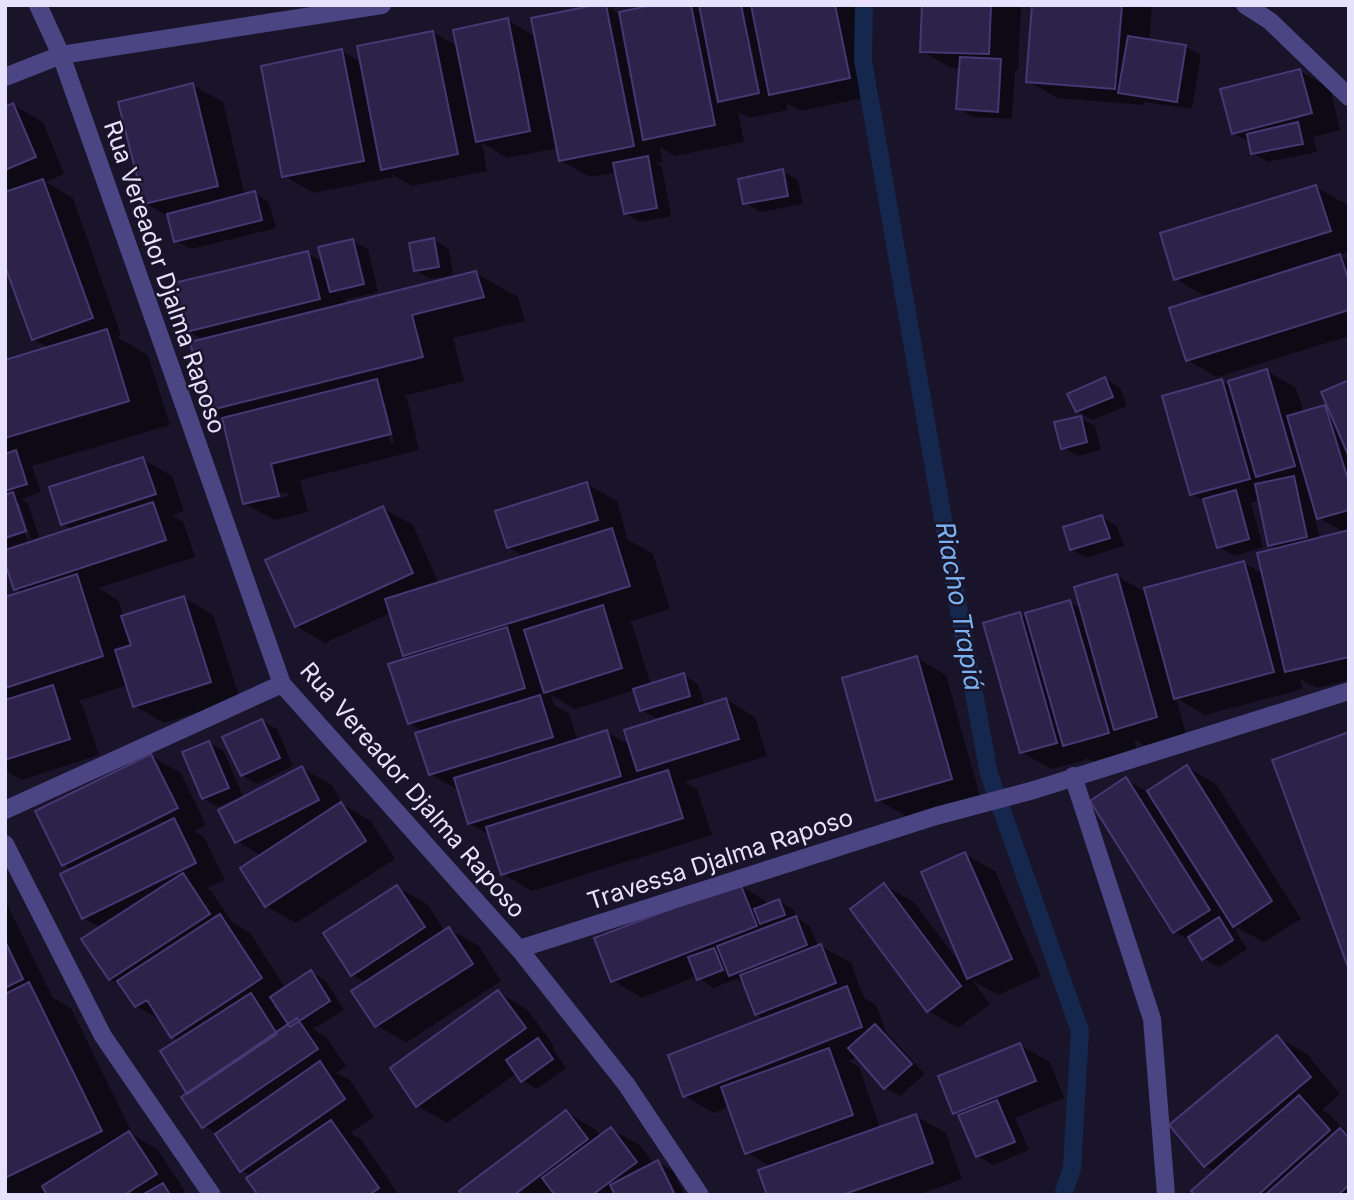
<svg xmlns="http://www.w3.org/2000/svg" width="1354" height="1200" viewBox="0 0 1354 1200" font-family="Inter,sans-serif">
<rect width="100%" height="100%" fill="#1a142a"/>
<path fill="#0007" fill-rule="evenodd" d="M606 5 620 14 662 5H861L879 95 800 111 786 103 788 110 749 118 738 112 744 142 675 156 660 147 663 162 656 163 662 167 671 216 640 222 625 213 617 172 590 177 560 160 558 148 507 158 482 143 487 171 412 186 392 174 393 177 314 193 284 176 342 51 362 63 433 32 459 47 508 20 536 37Z
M923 5H1021L1018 70H1015L1012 119 973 117 958 108 961 68H951L922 51Z
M1034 5H1152L1149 41 1186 47 1201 55 1192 109 1144 102V105L1057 98 1028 81Z
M1300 71 1330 88 1340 130 1313 137 1317 152 1268 162 1253 153 1251 143 1233 133Z
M193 85 223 102 245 196 254 193 269 202 276 228 191 249 176 241 169 217 145 203Z
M13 105 43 122 64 174 46 182 73 198 121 335 117 337 148 355 170 425 32 466 41 492 21 499 28 503 40 540 73 530 63 524 143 459 172 476 184 511 172 515 183 521 195 557 98 588 118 600 124 617 183 597 213 615 240 699 164 723 135 706 128 685 78 701 82 704 99 755 22 780 5 770V599L23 593 15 588 5 558V362L49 348 33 339 11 275 5 277V109ZM15 503H19L31 539 27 540Z
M783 171 798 180 803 204 760 212 745 203Z
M1316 187 1346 204 1349 214V254L1348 252 1338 255 1349 261V336L1217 377 1187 360 1208 298 1176 279Z
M434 240 449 249 453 275 430 279 415 270Z
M353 241 368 249 378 292 345 300 346 305 476 273 518 297 525 321 453 338 464 381 403 396 407 398 419 450 300 480 308 512 274 520 244 503 224 419 208 410 204 340 188 331 307 253 324 262ZM381 402H385L394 442 391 443ZM287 492 288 496 266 501V497Z
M1267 371 1296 388 1304 413 1325 407 1330 410 1349 382V680L1317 688 1300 679 1303 689 1205 715 1176 698 1186 734 1145 746 1134 739 1137 750 1094 762 1085 757 1086 760 1051 769 1021 752 1020 614 1028 619 1070 602 1082 609 1117 576 1147 593 1244 563 1264 574 1278 549 1270 545 1260 500 1251 503 1263 547 1234 556 1219 547 1206 502 1192 494 1222 381 1231 387ZM1313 508H1316L1319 518 1345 533 1320 539Z
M1105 379 1120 388 1127 406 1092 420 1077 411Z
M1080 418 1095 426 1101 450 1078 456 1063 447Z
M587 484 617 501 627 537 625 538 653 554 670 609 628 622 632 624 651 685 683 675 698 684 705 706 726 699 755 717 767 756 685 782 697 789 712 835 532 891 503 874 490 835 469 823 460 791 430 774 425 732 409 723 411 659 404 655 391 613 325 643 296 626 383 508 413 525 439 584 525 557 508 547ZM635 690 641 710 659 720 630 745 607 732 578 741 569 714 554 705 551 695 575 709Z
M1102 517 1117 526 1124 546 1086 558 1071 549Z
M917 658 946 675 980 796 907 817 878 800Z
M262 721 277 729 293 766 257 784 242 775Z
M209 743 224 751 244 798 302 768 332 785 342 804 371 821 395 859 296 923 266 906 262 856 237 841 238 798 218 807 203 798Z
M151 756 181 773 206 825 194 831 204 837 225 880 207 888 212 892 233 923 250 933 286 989 311 972 326 981 344 1010 313 1029 326 1037 346 1066 336 1073 350 1080 374 1117 350 1133 361 1139 399 1195H260L252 1176 241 1170 217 1134 204 1126 189 1093 179 1041 173 1037 162 1021 136 1006 123 986 110 979 101 928 83 918 72 870 63 864ZM277 1005 283 1013 273 1007Z
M1187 767 1216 784 1301 919 1264 942 1238 928 1235 930 1247 949 1219 967 1204 959 1193 943 1175 932 1126 780 1148 792Z
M965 854 995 871 1041 976 998 995 972 980 990 1004 958 1028 928 1011 884 885 914 902 962 966Z
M740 885 770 904 779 901 794 910 797 918 810 926 818 947 821 946 851 963 864 998 876 1005 886 1032 925 1074 900 1096 885 1088 858 1057 848 1061 859 1067 880 1128 916 1116 946 1133 962 1179 918 1195H769L771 1167 746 1152 730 1106 714 1113 684 1096 765 1019 756 1014 744 983 737 979 713 988 697 976 642 998 612 980Z
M397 887 427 904 445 932 449 929 479 946 501 981 406 1043 377 1025 367 983 352 975Z
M5 900 53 998 71 1008 133 1135 158 1150 185 1191 181 1195H5Z
M498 992 528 1010 554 1046 552 1047 566 1068 537 1089 522 1080 517 1073 447 1123 417 1106Z
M1277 1037 1307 1054 1340 1094 1322 1110 1329 1114 1349 1135V1195H1197L1216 1172 1205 1166Z
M1020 1045 1050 1062 1064 1098 1015 1118 1029 1150 993 1165 978 1156 960 1116 955 1113Z
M566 1112 596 1130 601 1136 611 1129 641 1146 654 1164 658 1162 673 1171 685 1195H464Z"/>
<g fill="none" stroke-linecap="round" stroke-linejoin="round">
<path stroke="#16274d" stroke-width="18" d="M864 6 863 60 961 623 989 774 1080 1031 1072 1168 1063 1195"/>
</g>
<path fill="#2d2249" stroke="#473773" stroke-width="2" d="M595 5H606L634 146 559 161 531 18Z
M653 5H691L715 125 643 140 619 12Z
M699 5H741L759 93 718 102Z
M751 5H835L850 78 769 95Z
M922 5H991L989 54 920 52Z
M1032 5H1122L1115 89 1026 82Z
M508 18 530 131 476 142 453 30Z
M433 31 458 154 381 170 357 46Z
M1128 36 1186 45 1177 102 1118 93Z
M342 49 364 161 282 177 261 66Z
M960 57 1001 59 998 112 956 109Z
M1300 69 1312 113 1232 134 1220 89Z
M193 83 218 186 144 204 118 102Z
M13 103 36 157 5 170V107Z
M1298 122 1303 144 1251 154 1247 134Z
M648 156 657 208 624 214 613 163Z
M783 169 788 196 743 204 738 179Z
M43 179 93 318 32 340 5 266V192Z
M1316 185 1331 231 1174 280 1160 233Z
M255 191 262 220 174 242 167 214Z
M434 238 439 267 414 271 409 243Z
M353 239 364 284 330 292 318 247Z
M308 251 320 299 186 332 174 283Z
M1340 254 1349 281V310L1186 361 1169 308Z
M476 271 484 297 412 315 423 357 207 411 190 342Z
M107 329 129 401 5 438V360Z
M1267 369 1295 466 1256 477 1228 381Z
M1105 377 1113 397 1076 412 1067 394Z
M377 379 391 434 271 464 279 496 243 504 222 418Z
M1222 379 1250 479 1190 495 1162 396Z
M1349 380V457L1321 392Z
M1325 405 1349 483V510L1317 519 1287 416Z
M1081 416 1087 442 1061 449 1054 422Z
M16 450 27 484 5 491V454Z
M143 457 156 494 61 525 49 487Z
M1294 476 1307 537 1268 546 1255 484Z
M587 482 598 520 507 548 495 511Z
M1236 490 1249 539 1217 548 1203 499Z
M13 492 26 531 5 538V495Z
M153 502 166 540 14 590 5 563V550Z
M383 506 413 573 295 627 265 560Z
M1102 515 1110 538 1070 550 1063 527Z
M612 528 630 586 403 656 385 599Z
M1349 530V657L1285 672 1257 553Z
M1244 561 1274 672 1174 699 1144 588Z
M77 574 103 656 5 688V597Z
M1117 574 1157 717 1114 730 1074 587Z
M184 596 211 682 133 707 115 650 131 645 121 616Z
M1070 600 1109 733 1063 746 1025 613Z
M603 605 622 668 544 693 524 630Z
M1020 612 1057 743 1020 753 983 623Z
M507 627 525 688 408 724 388 664Z
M917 656 952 779 876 801 842 678Z
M684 673 690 696 640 711 633 689Z
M53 685 70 739 5 760V700Z
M540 695 553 737 429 775 415 733Z
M726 698 739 739 637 771 624 730Z
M262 719 280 758 241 776 222 737Z
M607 730 621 776 468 824 454 778Z
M1349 732V970L1272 760Z
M209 741 229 788 202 799 182 752Z
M151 754 178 808 62 866 35 811Z
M1187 765 1272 901 1233 927 1147 791Z
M302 766 319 800 235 843 218 810Z
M668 770 683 818 501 875 486 827Z
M1126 777 1210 910 1173 933 1090 801Z
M341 802 366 841 265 907 240 868Z
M174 818 196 863 82 919 60 874Z
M965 852 1012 959 967 979 921 872Z
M183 873 210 914 109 980 81 939Z
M740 883 757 926 611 982 594 938Z
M884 883 961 986 927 1012 850 909Z
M397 885 425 927 351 976 323 933Z
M779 899 785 915 760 924 754 909Z
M220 914 262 978 171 1038 147 1000 135 1007 117 981Z
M796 916 807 945 729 976 717 946Z
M1219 917 1233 940 1202 960 1188 937Z
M449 927 473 964 375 1027 351 991Z
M5 941 23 979 5 988Z
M821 944 836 983 755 1015 740 975Z
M714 948 723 970 697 980 688 957Z
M311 970 330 1001 290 1027 270 997Z
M29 982 102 1131 5 1178V994Z
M847 986 862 1027 683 1097 668 1055Z
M498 990 526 1028 416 1107 390 1068Z
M251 993 277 1034 187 1094 160 1051Z
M297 1018 318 1049 202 1128 181 1097Z
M875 1024 912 1064 884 1089 848 1048Z
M1277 1035 1311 1077 1204 1167 1169 1125Z
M538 1038 553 1059 521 1082 506 1060Z
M1020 1043 1036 1081 953 1114 938 1076Z
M829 1048 853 1115 745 1154 721 1087Z
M320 1061 345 1099 240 1172 215 1134Z
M1299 1095 1330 1130 1258 1195H1195L1191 1191Z
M997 1100 1015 1142 976 1157 958 1115Z
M566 1110 588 1139 514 1195H462L459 1191Z
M916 1114 933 1163 842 1195H767L758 1170Z
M331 1120 379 1188 369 1195H258L246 1178Z
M611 1127 637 1162 592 1195H555L542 1178Z
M1340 1128 1349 1138V1185L1338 1195H1265Z
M129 1131 157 1174 124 1195H47L42 1186Z
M658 1160 675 1195H615L610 1185Z
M163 1183 170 1195H142Z"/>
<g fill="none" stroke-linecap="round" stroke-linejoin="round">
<path stroke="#4b4584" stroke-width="18" d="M38 5 61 55 282 684 519 949 626 1084 700 1195
M1245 5 1270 21 1349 97
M5 77 61 55 382 5
M1073 776 1152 1019 1166 1195
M5 810 282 684
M5 844 103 1036 212 1195
M519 949 936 816 1034 790 1349 691"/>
</g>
<g text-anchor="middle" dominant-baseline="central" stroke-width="5" stroke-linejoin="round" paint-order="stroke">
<g font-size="24" fill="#e6e1fc" stroke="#1a142a">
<text transform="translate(165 277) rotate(71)">Rua Vereador Djalma Raposo</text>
<text transform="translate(413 790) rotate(49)">Rua Vereador Djalma Raposo</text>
<text transform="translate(720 859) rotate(-18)">Travessa Djalma Raposo</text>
</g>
<g font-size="26" font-style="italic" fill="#7ab2f1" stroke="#1a142a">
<text transform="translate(960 606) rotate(80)">Riacho Trapiá</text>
</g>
</g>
<rect width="1354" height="1200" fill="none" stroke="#e6e1fc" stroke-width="14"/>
</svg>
